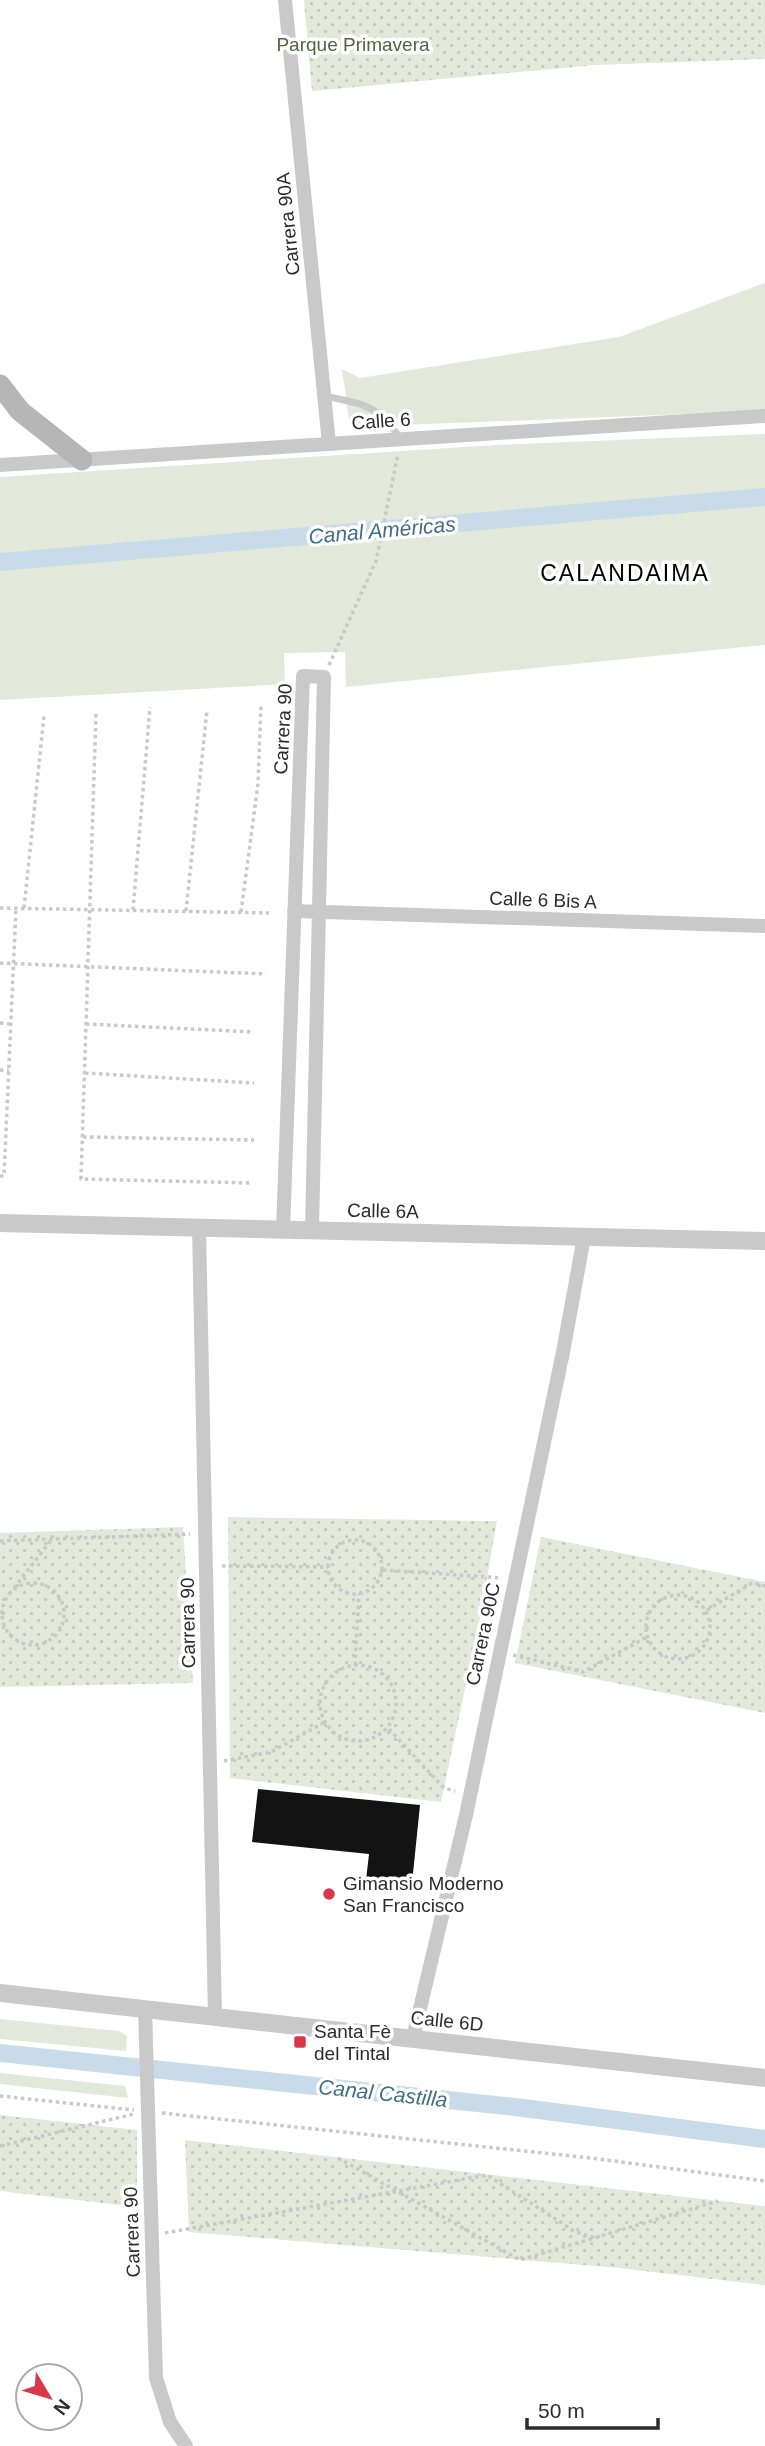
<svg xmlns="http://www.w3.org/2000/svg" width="765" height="2446" viewBox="0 0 765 2446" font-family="Arial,sans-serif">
<defs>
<pattern id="park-dots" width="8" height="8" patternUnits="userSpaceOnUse" patternTransform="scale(1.75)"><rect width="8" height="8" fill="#e3e9da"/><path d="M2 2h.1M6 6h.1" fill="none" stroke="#c3c8bb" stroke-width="1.8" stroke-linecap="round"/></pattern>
</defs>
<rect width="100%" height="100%" fill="#fff"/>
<path fill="#e3e9da" d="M765 283V411L350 427 342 369 360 378 619 337Z
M765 434V645L346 687 345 652 284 653 285 684 0 700V477L495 445Z
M0 2019 119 2031 127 2036 126 2051 0 2039Z
M0 2073 125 2086 128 2098 0 2084Z"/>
<path fill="url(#park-dots)" d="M304 0H765V59L596 65 312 91Z
M228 1517 497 1521 481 1613 441 1802 230 1778Z
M183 1527 193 1683 0 1687V1533Z
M541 1537 765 1582V1713L515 1663Z
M0 2115 137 2130V2207L0 2191Z
M185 2140 765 2206V2285L619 2268 189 2232Z"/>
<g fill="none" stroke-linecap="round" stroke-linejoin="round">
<path stroke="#c7dce8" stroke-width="18" d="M0 562 765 497
M0 2053 515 2107 765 2139"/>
</g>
<path fill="#131313" d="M258 1789 420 1805 411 1893 365 1889 369 1854 252 1842Z"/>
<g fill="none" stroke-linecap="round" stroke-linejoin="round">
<path stroke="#c9c9c9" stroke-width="3.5" stroke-dasharray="3.5 3.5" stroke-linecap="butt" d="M329 665 376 561 398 454
M96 714 81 1179 252 1183
M0 908 269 913
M24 908 44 716
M133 910 150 707
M186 911 207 710
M241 912 258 784 261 705
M0 963 266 974
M0 1023 11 1024
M86 1024 254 1032
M0 1070 9 1071
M85 1073 254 1083
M83 1137 254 1140
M0 1176H4L16 908
M328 1567a27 27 0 1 1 54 0a27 27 0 1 1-54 0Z
M0 1541 190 1534
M222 1566 328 1567
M383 1570 502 1578
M2 1614a31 31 0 1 1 62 0a31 31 0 1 1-62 0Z
M14 1588 52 1539
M646 1627a32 32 0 1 1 64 0a32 32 0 1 1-64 0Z
M707 1610 752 1583 765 1586
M513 1655 583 1672 647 1637
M320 1703a38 38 0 1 1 76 0a38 38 0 1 1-76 0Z
M355 1665 359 1594
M389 1729 444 1788 455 1791
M224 1761 271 1752 325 1722
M0 2096 134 2110
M162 2113 591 2158 765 2181
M0 2146 134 2114
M338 2158 520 2260 718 2201
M165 2233 487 2175 574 2231 595 2238"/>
<path stroke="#c9c9c9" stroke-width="7" d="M325 396C367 405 375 404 401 439"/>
<path stroke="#c9c9c9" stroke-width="14" d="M285 0 329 444
M0 465 765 416
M294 911 765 926
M199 1228 215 2017
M283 1230 303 676 324 677 312 1231
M145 2009 156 2378 170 2422 186 2446
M413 2038 466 1815 563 1352 584 1237"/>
<path stroke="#c9c9c9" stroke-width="18" d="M0 1223 765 1241
M0 1993 765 2078"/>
<path stroke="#b6b6b6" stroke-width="21" d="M0 385 20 411 82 460"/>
</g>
<g fill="#d8394a" stroke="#fff" stroke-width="2.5">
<circle cx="329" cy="1894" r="7"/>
<rect x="293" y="2035" width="14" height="14" rx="3.5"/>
</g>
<g text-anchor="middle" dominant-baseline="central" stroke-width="7" stroke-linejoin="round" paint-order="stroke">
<g font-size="19" fill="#51643d" stroke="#fff">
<text x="353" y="44">Parque Primavera</text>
</g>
<g font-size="19" fill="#2c2c2c" stroke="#fff">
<text transform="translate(288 224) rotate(-96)">Carrera 90A</text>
<text transform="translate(381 421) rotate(-4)">Calle 6</text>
<text transform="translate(283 729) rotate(-87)">Carrera 90</text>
<text transform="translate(543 900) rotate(2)">Calle 6 Bis A</text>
<text transform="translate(383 1211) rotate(1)">Calle 6A</text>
<text transform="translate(188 1623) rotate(-91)">Carrera 90</text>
<text transform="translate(483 1634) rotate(-78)">Carrera 90C</text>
<text transform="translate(447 2021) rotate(6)">Calle 6D</text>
<text transform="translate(132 2232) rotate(-92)">Carrera 90</text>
</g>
<g font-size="19" fill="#2c2c2c" stroke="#fff" text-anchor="start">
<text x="343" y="1883">Gimansio Moderno<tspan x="343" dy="22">San Francisco</tspan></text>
<text x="314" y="2031">Santa Fè<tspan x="314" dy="22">del Tintal</tspan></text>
</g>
<g font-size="21" font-style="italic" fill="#406e87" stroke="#fff">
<text transform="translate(382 530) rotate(-5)">Canal Américas</text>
<text transform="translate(383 2093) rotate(6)">Canal Castilla</text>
</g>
<g font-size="23" letter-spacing="2" fill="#000" stroke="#fff">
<text x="625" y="573">CALANDAIMA</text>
</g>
</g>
<g transform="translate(49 2397) rotate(128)"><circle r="33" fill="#ffffff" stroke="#ababab" stroke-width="2"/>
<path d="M0-5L12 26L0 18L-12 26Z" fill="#d8394a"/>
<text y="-10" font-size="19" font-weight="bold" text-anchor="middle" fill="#2c2c2c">N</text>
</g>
<path d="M527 2418v10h131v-10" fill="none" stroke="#2c2c2c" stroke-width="3.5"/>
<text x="538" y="2418" font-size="21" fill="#2c2c2c" stroke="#ffffff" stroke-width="5" paint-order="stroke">50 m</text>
</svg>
